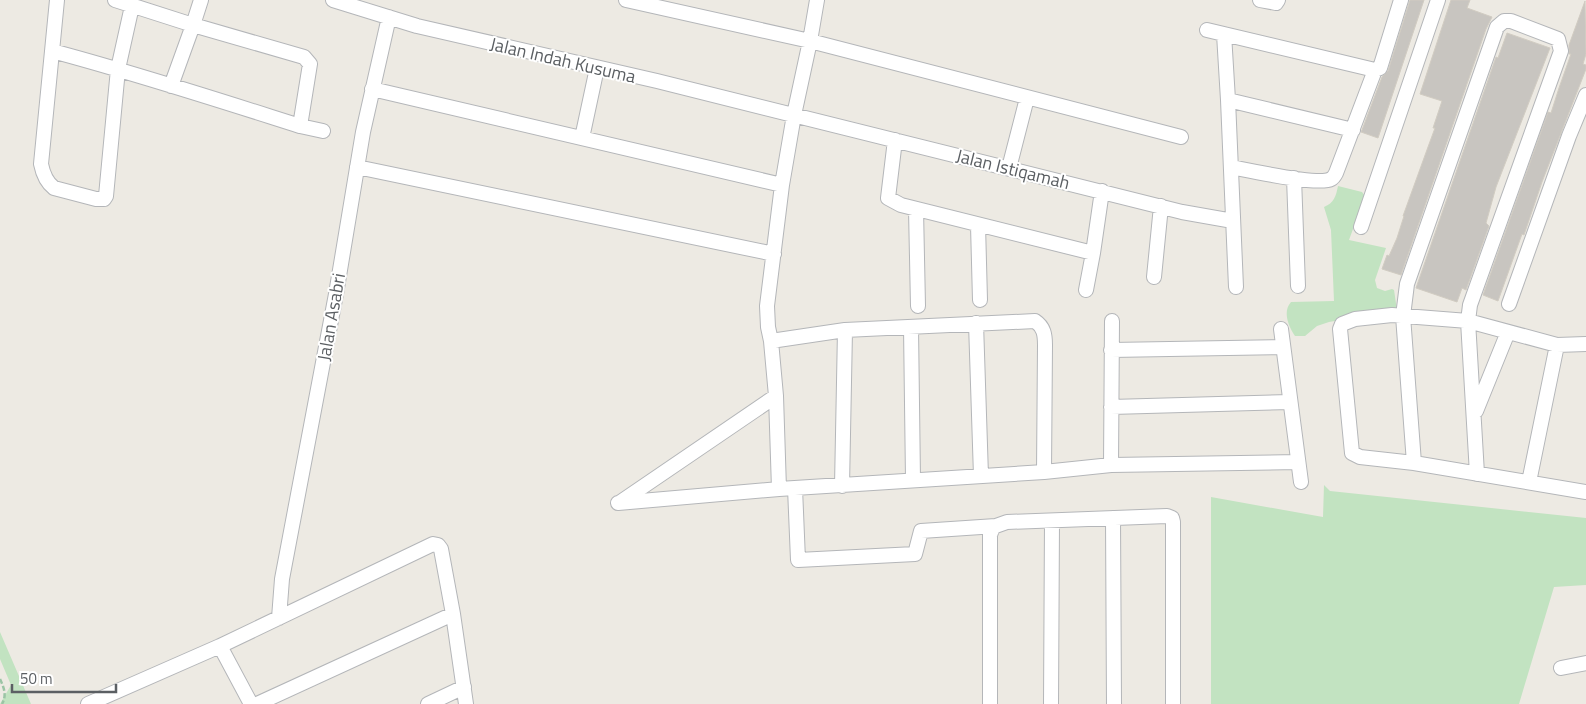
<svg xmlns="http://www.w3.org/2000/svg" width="1586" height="704" viewBox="0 0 1586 704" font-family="'Titillium Web',sans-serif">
<rect width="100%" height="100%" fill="#edeae3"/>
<path fill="#c2e3c1" d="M1338 186 1362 192 1365 196 1349 240 1386 248 1375 280 1377 288 1385 291 1392 289 1394 290 1397 310 1329 322 1317 326 1305 336H1295C1289 327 1282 312 1291 302L1334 301 1331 230 1324 207C1334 203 1336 196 1338 186Z
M1324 485 1330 491 1586 518V585L1554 587 1519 704H1211V497L1323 517Z
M0 632 31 704H0L11 685 0 659Z"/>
<path fill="#c8c5c0" stroke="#d1ccc2" d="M1410 0H1424L1378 138 1361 132 1362 130 1382 77 1388 71Z
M1451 0H1470L1467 8 1492 17 1486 29 1401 275 1382 269 1387 255 1389 256 1397 238 1404 216H1403L1428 147 1435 128H1433L1442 101 1420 94Z
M1585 1 1586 54 1583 64 1586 65V69L1542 182 1524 235 1522 234 1498 301 1483 295 1548 112 1551 113 1559 88 1571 54H1569V45Z
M1507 33 1550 48 1496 187 1486 223 1489 226 1466 290 1462 288 1457 302 1416 288 1496 57 1498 58Z"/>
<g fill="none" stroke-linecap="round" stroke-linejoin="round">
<defs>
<path id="minor" d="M57 0 41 164C43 174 46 182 54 188L96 199H104L106 196 118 69 132 6
M115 0 193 25 201 0
M333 0 417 26 657 81 1182 212 1233 221
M626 0 810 41 1181 137
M1260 0 1276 3 1278 0
M1207 30 1375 70
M1224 34 1228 100 1236 287
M52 51C135 73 218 100 300 126L310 64 304 57 193 25 171 86
M372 89 782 185
M1228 100 1353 130
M300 126 323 131
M582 138 597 68
M895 140 888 198 901 205 1093 253 1102 191
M357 167 774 254
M1231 167C1247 170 1319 186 1331 179 1333 178 1335 175 1336 173L1375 70 1380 68 1401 0
M1009 168 1027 98
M1294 178 1298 286
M916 209 918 306
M978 225 980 300
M1361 227 1438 0
M1154 277 1161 206
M1086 290 1093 253
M1509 304 1569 136 1586 95
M976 323 981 476
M911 327 913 480
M1281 329 1301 482
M771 341 845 330 1035 321C1044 327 1045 335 1045 345L1044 472
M1586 344 1557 345 1468 321 1392 315 1355 319 1342 324 1340 329 1352 453 1360 457 1414 463 1586 492
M1111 350 1283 347
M1111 407 1290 402
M1476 411 1508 332
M1414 463 1403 316 1407 284 1497 27 1504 21H1511L1558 39 1561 51 1470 305 1468 321 1477 474
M1111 465 1112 321
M1529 482 1557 345
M842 486 845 330
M795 488 798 560 915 554 921 531 996 526
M779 489 776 396 771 341 768 327 767 306 782 185 794 115 810 41 817 0
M618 503 779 489 1044 472 1111 465 1298 462
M619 503 776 396
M1113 518 1114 704
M279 618 282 579 336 294 363 132 389 17
M1561 668 1586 663
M88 704 220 646
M251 704 220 646 433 544 438 545 441 549 453 614 466 704
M257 704 453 614
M428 704 464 687
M990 704V535L993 527 1007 522 1167 516 1172 518 1173 522V704
M1051 704 1052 521"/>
</defs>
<use href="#minor" stroke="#b4b6b9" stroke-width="16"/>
<path stroke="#9bc4a5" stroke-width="2.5" stroke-dasharray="5 2.5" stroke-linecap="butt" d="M0 679C4 688 7 695 2 704"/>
<use href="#minor" stroke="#fff" stroke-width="14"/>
</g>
<g text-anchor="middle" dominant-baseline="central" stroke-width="4" stroke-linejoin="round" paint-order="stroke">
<g font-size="18" fill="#5b5f63" stroke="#fff">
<text transform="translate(563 60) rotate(13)">Jalan Indah Kusuma</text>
<text transform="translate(1013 169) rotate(14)">Jalan Istiqamah</text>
<text transform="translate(331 317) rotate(-80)">Jalan Asabri</text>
</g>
</g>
<path d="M12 684v8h104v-8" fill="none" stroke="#5b5f63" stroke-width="2.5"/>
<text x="20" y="684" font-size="15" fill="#5b5f63" stroke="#ffffff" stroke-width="4" paint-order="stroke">50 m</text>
</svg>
